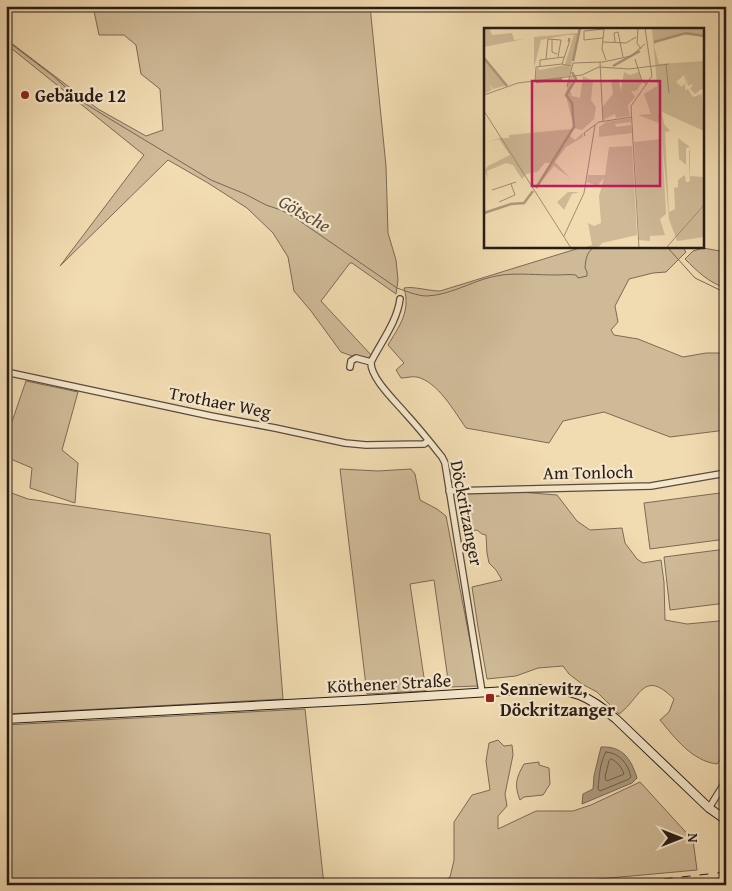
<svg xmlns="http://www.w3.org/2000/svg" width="732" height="891" viewBox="0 0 732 891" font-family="'Gentium Book Plus',serif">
<rect width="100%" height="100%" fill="#f1dbb1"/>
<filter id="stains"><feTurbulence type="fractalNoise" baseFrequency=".004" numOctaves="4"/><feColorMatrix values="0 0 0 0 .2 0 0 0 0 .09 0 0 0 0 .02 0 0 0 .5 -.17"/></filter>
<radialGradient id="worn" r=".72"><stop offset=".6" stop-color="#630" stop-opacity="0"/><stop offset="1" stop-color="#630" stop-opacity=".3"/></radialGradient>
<path fill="#cfba97" stroke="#7b6a56" d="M93 6H370L386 166 388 233 396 260 398 280 396 294 352 263H350L321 301 372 356 367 359 355 357 341 352 311 311 294 291 288 257 273 233 247 208 208 183 168 160 60 266 144 155 6 44V39L98 109 146 136 163 130 160 89 141 74 136 45 124 35H99Z
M586 246H682L686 252 666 272 653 273 629 279 615 306 618 322 611 330 614 335 638 339 683 357 706 353H726V430L670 437 604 412 563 421 549 443 466 428C454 411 438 382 417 377 412 376 406 378 401 378L396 370 404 363 388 345C399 326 411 312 404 288 413 286 429 291 440 291Z
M703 248 726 252V288C709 283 697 271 685 259L693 251Z
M26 381 78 392 62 450 78 463 75 503 30 488 32 468 6 457V439Z
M340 469 378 471 411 469 415 474 420 500 437 509 446 516 476 672 478 686 449 687 434 580 410 584 426 691 367 694Z
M6 491 28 499 270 534 283 699 6 714Z
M520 492 557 495 577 521 590 530 622 528 625 543 637 559 643 563 661 560 664 582 665 620 687 624 719 621H726V755L723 756 717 764C692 761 675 738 660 720L669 712 674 699C643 668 641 698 619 714L597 692 582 684 569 674 563 666 538 668 516 676 487 679 478 627 472 587 502 580 496 570 489 563 487 553 486 535 482 534 477 530 463 532 459 494Z
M720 493 726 539 650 549 644 503Z
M726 549V603L670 610 664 557Z
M305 709 324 885H6V725Z
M498 740 504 746 512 745 513 755 505 794 507 806 498 816V829L536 811H573L591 805 640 782 693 840 697 870 533 885H440L450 877 454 860V822L472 795 490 790 486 761 489 743Z
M539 762V765L549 768 550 784 543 795 524 797 520 800C514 785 516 778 524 764Z
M726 878V885H664Z"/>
<path fill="#ac9a7c" stroke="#776753" d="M601 747C623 746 631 759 637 778L632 783 582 804 583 794 593 789 594 776Z"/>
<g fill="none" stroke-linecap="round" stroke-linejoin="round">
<path stroke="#6a5a49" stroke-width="1" d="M606 752C620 753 628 764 631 777L629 779 600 791 598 789C599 778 600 761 606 752Z
M611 759C617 761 622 768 624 774L622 775 607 781 606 780 605 777 609 761Z"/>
<path stroke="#776753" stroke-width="1" d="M720 6 721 18
M722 22 726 61
M6 40 52 75 81 101 110 119 211 180 245 194 266 205 281 210 294 217 397 288C406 291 417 296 427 296 453 295 476 278 502 275 518 273 539 275 556 275 563 275 569 274 576 275L578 278 587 276V272L585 268C586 257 587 250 597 246
M664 246 668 248 695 278 726 293"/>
<defs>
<path id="street" d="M725 6 726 11
M371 362C381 342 397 322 400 299
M350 367 351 361 356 358 371 362C370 378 396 402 406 414 419 428 430 442 442 457L445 463 482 692
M6 372 211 416 275 428 345 443 366 445 424 444 428 441
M449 491 651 486 726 473
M709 808 722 787 726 779"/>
<path id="secondary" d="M6 719 363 700 536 689C573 689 588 695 616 719L709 808 726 820"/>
</defs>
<use href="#street" stroke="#5a4b3d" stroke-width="8"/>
<use href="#secondary" stroke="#271b16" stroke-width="10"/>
<use href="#street" stroke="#f6e8cc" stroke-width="5.5"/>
<use href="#secondary" stroke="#f6e8cc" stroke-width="8"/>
<path stroke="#271b16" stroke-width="1" stroke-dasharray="9 9" stroke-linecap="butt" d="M610 885 726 872"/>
</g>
<g fill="#8f2418" stroke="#f6e8cc" stroke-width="2">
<circle cx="25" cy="95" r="5"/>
<rect x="485" y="693" width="10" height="10" rx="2.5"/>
</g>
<g text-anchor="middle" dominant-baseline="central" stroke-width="4.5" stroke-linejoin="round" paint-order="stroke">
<g font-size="18" font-weight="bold" fill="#271b16" stroke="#f6e8cc" text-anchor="start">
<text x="35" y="95">Gebäude 12</text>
<text x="500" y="688">Sennewitz,<tspan x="500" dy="21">Döckritzanger</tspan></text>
</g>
<g font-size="18" fill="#271b16" stroke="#f6e8cc">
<text transform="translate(220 402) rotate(11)">Trothaer Weg</text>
<text transform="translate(588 472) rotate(-1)">Am Tonloch</text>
<text transform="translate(467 513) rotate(79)">Döckritzanger</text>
<text transform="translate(389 683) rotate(-3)">Köthener Straße</text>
</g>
<g font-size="19" font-style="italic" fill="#5c4e3f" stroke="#f6e8cc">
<text transform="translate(305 213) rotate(30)">Götsche</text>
</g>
</g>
<g transform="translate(484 28)">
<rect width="220" height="220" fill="#f1dbb1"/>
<path d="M0 0 6 1 8 7 28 5 30 12 40 11 0 19ZM168 0H220V8L197 7 172 14 170 18 175 36 220 33V63L217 61 211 66 206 61 209 56 204 58 202 45 203 58 200 47 192 54 198 59 201 55V62L204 61 209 69 218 66 220 103 178 84 180 96 186 103 181 104 185 184 191 181 190 160 194 159V152L201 147 202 154H205L206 151 205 136V122H206V148L220 149V209L193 213 185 191ZM94 5 87 38 81 36 90 7H83L57 12 50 40V9ZM0 29 23 57 9 61 5 57 8 62 0 66ZM81 37 87 39 85 48 51 53 53 39 56 42ZM140 44 146 47 155 44 158 55 152 63H147L151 69 144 77 146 88 132 90 131 86 119 92V78L129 66 127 52 134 51 137 63ZM99 48 109 53 107 72 112 79 110 91 98 102 90 100 82 68 85 50 91 49 85 60 88 68 96 70ZM173 58 178 111 182 186 176 191 181 207 166 208V213L155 212 150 114 177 111 175 95 154 87 167 86 160 66ZM147 90V94L131 96 132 99 147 97 148 105 115 109V99L122 94ZM88 101 86 108 91 112 99 105V109L82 119 71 134 86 150 70 138 51 161 67 135H61L53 144 42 146 38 151 29 137 22 135 3 143 4 151 1 142 4 138 26 127 15 111 0 115 16 110H25V107ZM194 110 206 119 202 120V137L195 131ZM148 118 153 207 118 215 114 220H98L108 217 104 195 110 198 117 195 115 168 120 150 113 158 103 154 104 147H121L125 119ZM84 164H96L88 166 80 182 73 174Z" fill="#cfba97"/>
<path fill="none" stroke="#ac9a7c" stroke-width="2.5" d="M170 14 202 5 220 8M0 30 23 58M89 33 96 0M129 38 156 23M52 54 78 51M52 160 90 99 88 75 82 67 92 51 88 44M0 185 27 176 40 175 49 163"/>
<path fill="none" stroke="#a08e73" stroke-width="1" d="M154 0 153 15 157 21M120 1 118 21 122 32M119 10 100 12V3L120 1M68 11V24L73 26M119 14 142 15 152 9M131 14 130 5 134 4 139 29M62 31 64 11 77 12 74 29M151 31 158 53 163 56M116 34 119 94M119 34 147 28 161 16M78 36 86 12 85 10 84 14M182 36 185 65M56 38V32L80 29M51 54 52 39 78 36 87 38M83 59 89 35 119 34M0 67 34 55 98 47 115 39 145 41 185 36M0 83 87 220M101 108 100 105 115 94 148 89M8 162 32 154M15 174 31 167 27 156M80 208 100 165 111 97M155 220 147 78 168 48 161 0M182 220 220 177"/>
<path fill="#c2185b" fill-opacity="0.15" stroke="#c2185b" stroke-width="2.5" d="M48 53H176V158H48Z"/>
<rect width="220" height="220" fill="none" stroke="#271b16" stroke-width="2.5"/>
</g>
<rect width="732" height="891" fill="none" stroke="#f1dbb1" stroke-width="25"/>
<rect x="8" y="8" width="717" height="876" fill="none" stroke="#271b16" stroke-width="2.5"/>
<rect x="12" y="12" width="707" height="866" fill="none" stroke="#271b16"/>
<g transform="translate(680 838) rotate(90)" stroke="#f6e8cc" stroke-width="4" paint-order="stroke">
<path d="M0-4L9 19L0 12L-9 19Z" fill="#271b16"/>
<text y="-8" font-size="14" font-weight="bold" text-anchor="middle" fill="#271b16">N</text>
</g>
<rect width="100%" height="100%" filter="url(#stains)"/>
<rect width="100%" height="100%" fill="url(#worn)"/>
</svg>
